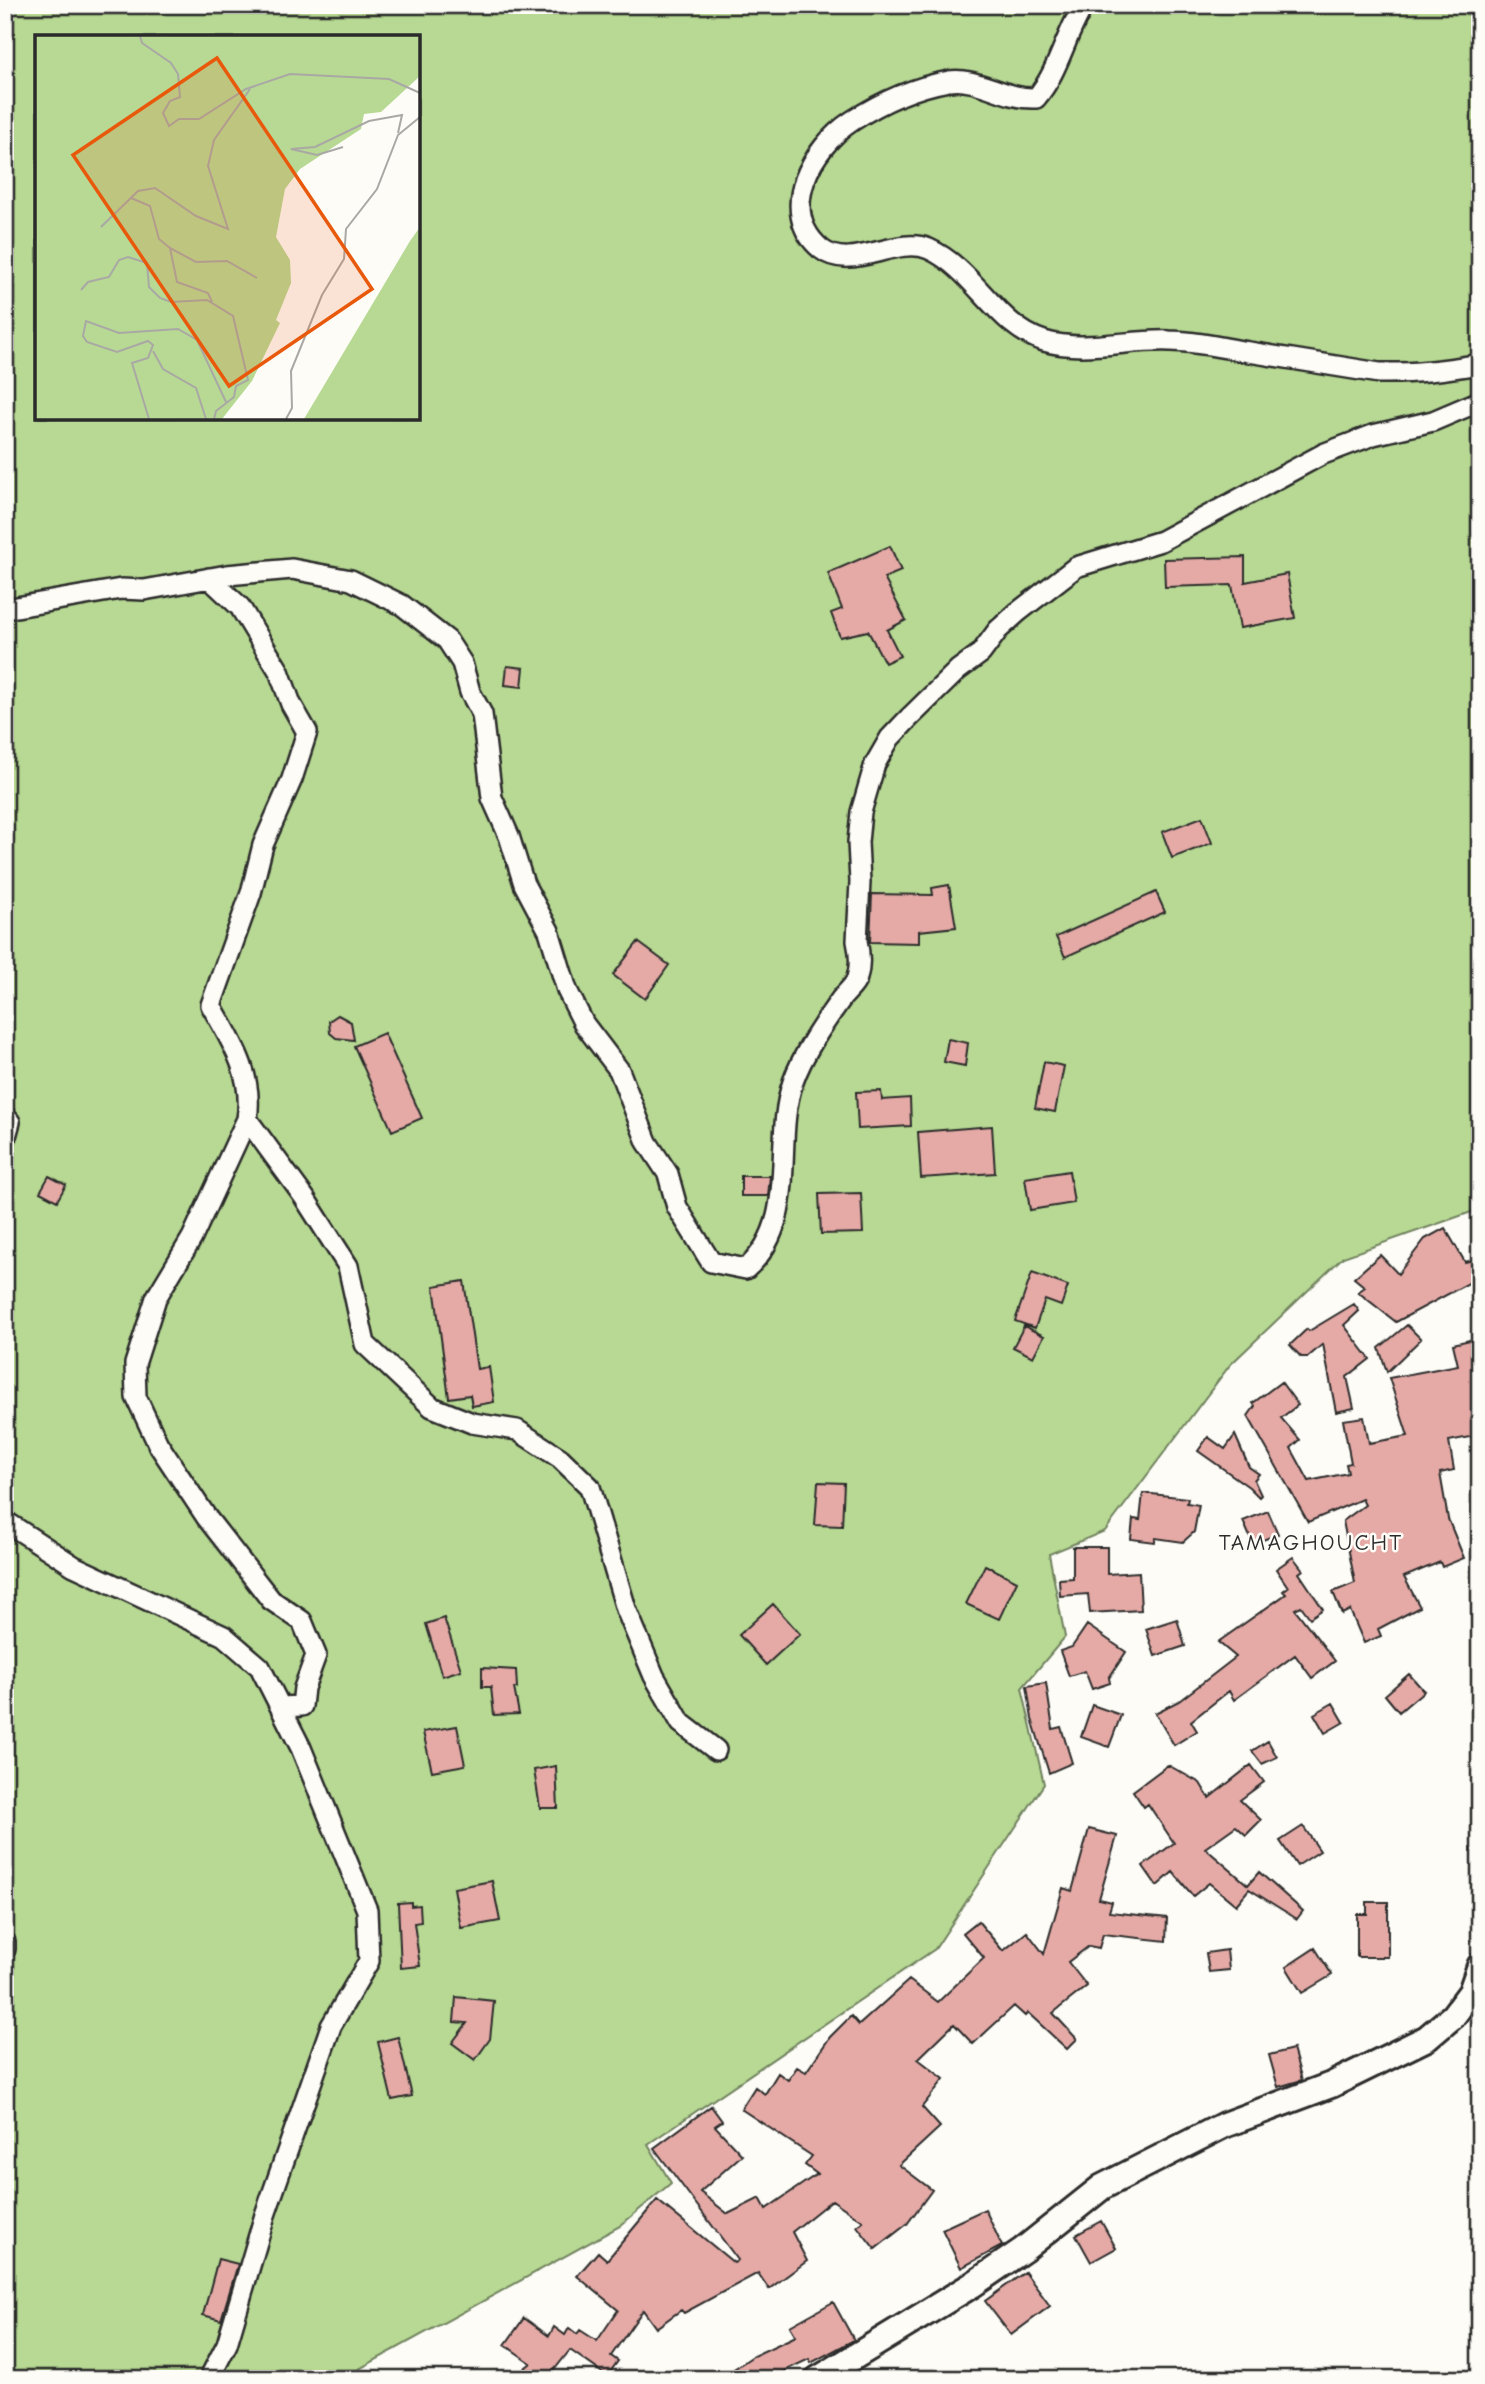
<svg xmlns="http://www.w3.org/2000/svg" width="1485" height="2384" viewBox="0 0 1485 2384" font-family="'Comic Neue',sans-serif">
<rect width="100%" height="100%" fill="#fdfcf7"/>
<filter id="ink" filterUnits="userSpaceOnUse"><feTurbulence type="fractalNoise" baseFrequency=".0143" numOctaves="2"/><feDisplacementMap in="SourceGraphic" scale="14" xChannelSelector="R" yChannelSelector="G"/><feConvolveMatrix kernelMatrix="1 2 1 2 8 2 1 2 1" color-interpolation-filters="sRGB"/></filter>
<g filter="url(#ink)">
<path fill="#b7d993" stroke="#71825f" stroke-width="2" fill-rule="evenodd" d="M5 5H1480V1209L1343 1257 1230 1365 1105 1531 1049 1554 1065 1637 1022 1688 1044 1784 935 1949 648 2144 671 2183 620 2226 341 2379H5ZM37 37H418V418H37Z"/>
<path fill="#e5aaa6" stroke="#2b2b2b" stroke-width="2" d="M890 546 901 571 884 578 906 620 887 630 900 656 885 663 868 631 840 637 831 613 842 609 828 573Z
M1245 557V582L1287 574 1295 618 1240 628 1232 585 1165 587 1164 559Z
M507 666 524 668 522 687 505 685Z
M1202 817 1212 843 1172 858 1162 832Z
M949 885 956 927 919 931V943L870 942 872 894 933 895 932 888Z
M1156 892 1165 912 1065 957 1056 937Z
M638 942 669 965 645 999 613 975Z
M338 1015 351 1022 354 1040 336 1038 330 1033 329 1021Z
M384 1033 422 1118 392 1131 354 1046Z
M948 1039 968 1043 965 1066 944 1062Z
M1044 1062 1064 1066 1055 1112 1035 1108Z
M881 1091 882 1100 910 1098 911 1126 858 1129 856 1092Z
M992 1126 995 1173 921 1178 918 1132Z
M1069 1171 1074 1203 1030 1210 1025 1178Z
M49 1176 66 1185 57 1201 40 1192Z
M741 1176H770L768 1196H741Z
M861 1193 863 1233 821 1234 819 1194Z
M1445 1228 1465 1262 1480 1258V1277L1396 1322 1358 1292 1365 1287 1354 1278 1380 1255 1398 1274 1425 1239Z
M1032 1273 1068 1286 1061 1306 1045 1300 1035 1328 1015 1321Z
M464 1281 477 1369 489 1367 494 1402 472 1406 470 1395 449 1398 434 1286Z
M1354 1304 1359 1311 1344 1325 1370 1359 1347 1377 1354 1408 1336 1412 1323 1344 1308 1357H1301L1290 1345 1307 1329 1309 1331Z
M1407 1325 1421 1339 1387 1372 1379 1348Z
M1024 1326 1044 1336 1033 1357 1013 1347Z
M1474 1339 1480 1368V1435L1449 1441 1454 1470 1440 1473 1448 1519 1464 1558 1442 1567 1440 1562 1404 1577 1420 1607 1378 1629 1381 1636 1364 1643 1350 1610 1342 1614 1333 1592 1355 1583 1343 1521 1365 1505 1362 1499 1308 1522 1248 1416 1255 1406 1253 1403 1281 1382 1298 1405 1281 1418 1300 1440 1291 1448 1309 1481 1348 1473 1346 1464 1351 1463 1343 1420 1364 1417 1369 1443 1408 1436 1389 1378 1458 1365 1453 1344Z
M1235 1435 1249 1467 1259 1474 1254 1480 1261 1495 1259 1497 1249 1487 1198 1451 1208 1437 1225 1449Z
M818 1482 844 1483 842 1526 815 1525Z
M1143 1493 1188 1498 1187 1503 1199 1505 1194 1532 1183 1542 1156 1538 1155 1542 1131 1539 1133 1519 1140 1520Z
M1268 1511 1278 1534 1253 1544 1243 1521Z
M1073 1547H1107V1574L1139 1572 1141 1610 1090 1613 1088 1594 1060 1596 1059 1579 1073 1578Z
M1293 1557 1303 1570 1299 1573 1323 1609 1310 1618 1301 1606 1295 1609 1335 1661 1312 1678 1295 1655 1234 1700 1229 1691 1191 1721 1197 1731 1174 1745 1155 1713 1179 1701 1236 1657 1218 1642 1286 1594 1283 1591 1288 1587 1276 1569Z
M985 1565 1017 1581 999 1619 966 1604Z
M773 1604 800 1634 766 1665 739 1635Z
M444 1618 461 1670 442 1676 426 1624Z
M1177 1619 1185 1646 1155 1656 1146 1629Z
M1087 1625 1126 1652 1109 1678 1110 1683 1092 1689 1085 1671 1069 1676 1060 1651 1072 1647Z
M482 1668 516 1670 517 1688H514L519 1714 494 1715 491 1687H482Z
M1409 1674 1424 1691 1399 1712 1385 1695Z
M1046 1683 1053 1729 1061 1727 1072 1763 1049 1773 1032 1719 1027 1686Z
M1333 1703 1344 1722 1325 1733 1314 1714Z
M1092 1705 1121 1715 1109 1747 1081 1737Z
M457 1726 465 1765 432 1771 423 1732Z
M1268 1741 1277 1757 1262 1764 1252 1751Z
M1168 1765 1200 1783 1209 1798 1251 1765 1264 1782 1240 1800 1261 1820 1246 1835 1236 1826 1205 1848 1248 1885 1259 1872 1303 1911 1297 1919 1249 1889 1236 1905 1209 1883 1193 1896 1173 1872 1157 1886 1143 1866 1174 1843 1148 1804 1144 1807 1133 1791Z
M556 1766 558 1808H540L534 1770Z
M1303 1826 1320 1851 1297 1866 1280 1841Z
M1089 1829 1117 1836 1099 1899 1112 1902 1109 1912 1167 1918 1166 1941 1103 1934 1099 1948 1089 1946 1068 1962 1087 1986 1053 2013 1077 2039 1067 2049 1028 2013 1025 2016 1014 2006 973 2044 954 2024 918 2059 944 2079 922 2107 940 2127 899 2165 932 2190 907 2224 875 2249 857 2226 863 2221 832 2200 792 2232 807 2261 769 2289 758 2273 684 2313 681 2310 656 2328 643 2310 611 2356 618 2361 607 2376 570 2350 547 2379H511L531 2363 505 2345 524 2318 549 2336 554 2327 565 2335 569 2328 577 2334 580 2330 597 2341 618 2310 577 2276 598 2252 607 2260 657 2200 734 2263 738 2260 654 2148 711 2106 722 2121 715 2126 742 2155 700 2192 728 2214 760 2198 766 2209 817 2174 805 2165 812 2156 741 2109 755 2087 765 2094 778 2073 788 2080 797 2067 806 2072 830 2037 851 2016 859 2025 909 1980 938 2002 984 1958 963 1933 978 1921 1003 1951 1027 1932 1044 1954 1063 1888 1072 1891Z
M492 1881 500 1921 461 1928 454 1888Z
M411 1902V1906L420 1905 421 1922 414 1923 420 1966 401 1968 398 1903Z
M1367 1902H1388V1957H1357V1914H1367Z
M1315 1948 1332 1975 1302 1993 1286 1967Z
M1227 1950 1229 1970 1209 1972 1206 1953Z
M456 1997 494 2001 490 2039 475 2060 452 2043 467 2023 454 2022Z
M398 2037 412 2096 392 2100 378 2042Z
M1293 2049 1302 2080 1278 2087 1269 2055Z
M985 2209 1002 2246 961 2268 942 2229Z
M1101 2221 1116 2248 1091 2262 1076 2235Z
M218 2259 238 2264 221 2320 203 2315Z
M1025 2272 1050 2306 1011 2335 985 2301Z
M833 2302 854 2340 811 2363 809 2359 767 2379H719L753 2356 796 2336 790 2326Z"/>
<g fill="none" stroke-linecap="round" stroke-linejoin="round">
<defs>
<path id="minor" d="M1084 5C1065 35 1059 71 1036 98 1005 100 980 77 949 81 915 87 881 102 852 121 812 147 776 211 821 249 851 273 896 235 929 249 974 269 996 326 1044 341 1083 353 1130 339 1170 341 1196 341 1223 348 1249 352 1292 359 1336 366 1379 373 1414 374 1445 370 1480 364
M209 578 240 607 279 671 291 704 307 732 292 779 263 845 251 893 211 1005C232 1042 254 1075 247 1119L192 1238 156 1298 135 1364 136 1397 158 1444 207 1518 271 1600 302 1621 316 1655 304 1688 302 1706 281 1707
M5 609 121 589 144 590 227 575 292 569 351 580 402 605 447 640 462 663 470 692 482 714 492 798 509 836 524 884 549 931 567 990 584 1024 619 1070 647 1142 668 1174 677 1207 711 1262 746 1269C801 1220 772 1143 793 1082 803 1053 824 1023 841 999 846 992 855 986 857 978 861 965 860 954 857 941L860 882 858 842 861 812 875 764 890 738 909 718 958 670 981 653 998 630 1018 612 1076 567 1161 541 1323 454 1373 435 1433 421 1480 401
M5 1116 10 1122 5 1140
M247 1119 304 1197 348 1266 365 1344 432 1407 472 1423 517 1430 560 1458 590 1487 626 1609 654 1676 681 1723 716 1750
M5 1521 74 1566 224 1636 260 1667 301 1748 367 1910 369 1961 331 2026 265 2215 227 2344 209 2379
M5 1942V1949"/>
<path id="tertiary" d="M818 2379 972 2285 1023 2250 1102 2187 1224 2125 1331 2085 1427 2038 1453 2016 1471 1992 1480 1966"/>
</defs>
<use href="#minor" stroke="#2b2b2b" stroke-width="24"/>
<use href="#tertiary" stroke="#2b2b2b" stroke-width="30"/>
<use href="#minor" stroke="#fdfcf7" stroke-width="19"/>
<use href="#tertiary" stroke="#fdfcf7" stroke-width="24"/>
</g>
</g>
<g text-anchor="middle" dominant-baseline="central" stroke-width="5" stroke-linejoin="round" paint-order="stroke">
<g font-size="23" letter-spacing="2" fill="#2b2b2b" stroke="#fdfcf7">
<text x="1311" y="1542">TAMAGHOUCHT</text>
</g>
</g>
<g transform="translate(35 35)">
<rect width="385" height="385" fill="#fdfcf7"/>
<path d="M0 1H385V41L346 77 329 79 326 94 265 134 250 154 241 202 255 225 256 248 241 285 245 288 217 346 187 384H0ZM385 192V384H269L375 206Z" fill="#b7d993"/>
<path fill="none" stroke="#a9a8a5" stroke-width="2" d="M105 1 107 8 136 28 143 39 145 62 135 66 128 78 134 91 144 84H164L211 54 255 39 354 44 385 58M308 112 282 120 256 114 280 112 334 86 367 80 363 98M96 163 115 171 124 204 135 213 142 247 173 258 177 267M66 192 103 156 120 153 161 181 193 194 173 131 179 105 215 54M135 213 161 227 192 226 222 243M46 255 53 247 74 242 84 225 93 222 112 228 114 252 125 263 136 267 172 265 198 281 213 345 201 351 199 362 181 376 179 384M118 316 128 334 161 353 171 384M114 384 97 328 113 323 118 310 113 306 82 317 52 307 48 301 51 286 84 298 143 294 162 305 191 367M251 384 257 373 256 336 287 260 309 224 311 194 342 154 363 100 385 82"/>
<path fill="#e8590c" fill-opacity="0.15" stroke="#e8590c" stroke-width="3.5" d="M182 23 337 254 194 351 38 120Z"/>
<rect width="385" height="385" fill="none" stroke="#2b2b2b" stroke-width="3.5"/>
</g>
<rect width="1485" height="2384" fill="none" stroke="#fdfcf7" stroke-width="28"/>
<rect x="14" y="14" width="1457" height="2356" fill="none" stroke="#2b2b2b" stroke-width="2.5" filter="url(#ink)"/>
</svg>
